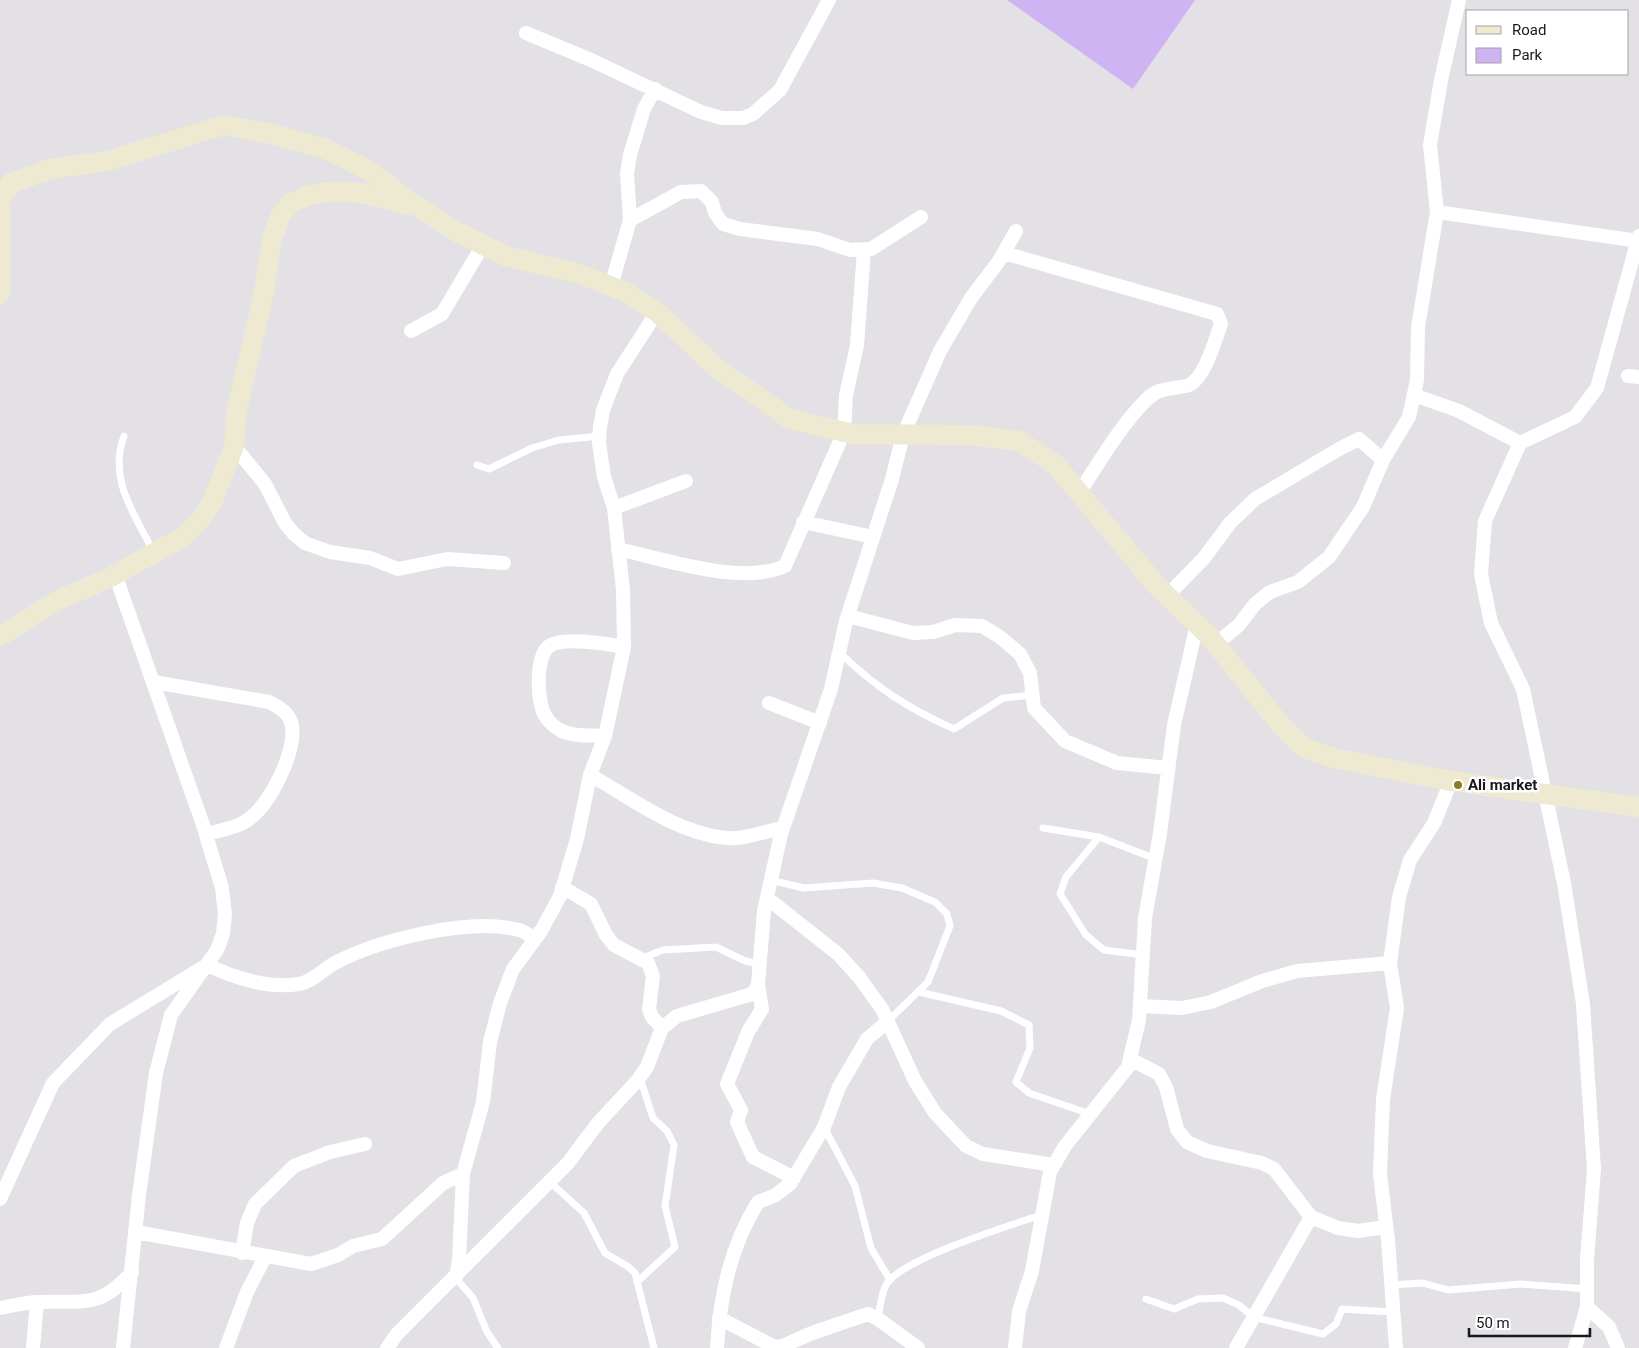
<svg xmlns="http://www.w3.org/2000/svg" width="1639" height="1348" viewBox="0 0 1639 1348" font-family="Roboto,sans-serif">
<rect width="100%" height="100%" fill="#e3e0e6"/>
<path fill="#ceb4f3" d="M1007 0H1195L1133 89Z"/>
<g fill="none" stroke-linecap="round" stroke-linejoin="round">
<path stroke="#fff" stroke-width="7" d="M124 436C108 479 134 513 153 551
M477 465 489 469 532 448 559 440 600 436
M840 653C877 688 907 708 954 729L1003 698 1033 695
M1043 828 1099 837 1156 859
M1099 837 1066 877 1060 894 1086 935 1104 950 1143 955
M770 880 804 888 873 883 902 888 935 902 947 914 950 926 928 982 888 1021
M640 959 663 950 716 947 745 961 761 964
M919 992 1001 1011 1029 1025 1030 1048 1016 1082 1029 1093 1090 1114
M824 1127 855 1186 871 1248 890 1280
M550 1182 584 1213 605 1253 627 1266 635 1273 654 1348
M455 1277 473 1298 487 1332 498 1348
M637 1282 675 1247 665 1206 674 1145 667 1131 653 1118 640 1078
M1391 1285 1423 1283 1448 1290 1521 1284 1588 1289
M1146 1299 1174 1309 1198 1299 1223 1298 1239 1305 1253 1317 1323 1334 1336 1324 1342 1309 1392 1312
M878 1319C880 1309 881 1294 886 1285 900 1259 1009 1226 1041 1215"/>
<path stroke="#fff" stroke-width="14" d="M526 33 591 60 701 112 722 118H743L753 114 780 90 829 0
M1437 212 1639 241
M630 220 681 192 701 191 712 202 715 213 723 224 740 229 818 239 850 250 871 249 921 217
M1004 253 1217 314 1221 324C1215 340 1204 382 1186 386 1171 389 1158 388 1147 399 1120 426 1100 461 1079 493
M611 286 630 220 627 174 630 155 644 109 655 89
M411 331 442 314 483 245
M1628 376 1639 377
M1414 395 1459 411 1520 443
M234 446 265 484 285 523 294 534 305 543 330 552 370 558 398 569 447 559 504 563
M614 508 686 481
M803 522 873 537
M618 549C664 559 741 586 785 566L844 432 846 395 857 345 864 250
M115 574 203 825 222 888 225 914 223 934 217 950 171 1015 156 1073 139 1195 123 1348
M1167 596 1204 558 1230 523 1255 499 1339 449 1359 439 1383 460
M848 616 913 633 933 632 955 625 982 626 1000 637 1020 654 1030 673 1034 708 1065 741 1117 763 1168 768
M1216 644 1239 625 1255 604 1270 592 1298 582 1329 557 1363 507 1383 460 1409 417 1417 380 1418 327 1437 212 1430 145 1441 80 1459 0
M154 682 269 702C279 707 290 713 292 726 296 753 269 807 246 821 236 828 218 831 206 834
M769 703 820 723
M605 736C591 735 573 737 560 730 555 727 549 722 546 717 537 704 535 659 548 647 560 636 608 644 624 647
M590 775C633 799 676 833 726 838 743 840 765 831 783 828
M562 887 591 904 606 935 614 945 648 963 653 976 649 1009 652 1017 662 1028
M767 898 838 954 859 977 882 1009 915 1081 935 1113 966 1146 983 1154 1053 1165
M758 985 762 1009 748 1032 727 1084 741 1110 737 1122 753 1157 794 1178
M1140 1006 1182 1008 1211 1002 1262 981 1297 971 1390 963
M1130 1059 1159 1074 1166 1087 1177 1129 1187 1142 1207 1151 1262 1163 1274 1169 1311 1217 1338 1228 1358 1231 1386 1227
M0 1199 53 1083 110 1024 207 965C235 978 267 989 299 984 313 982 323 969 335 963 378 940 470 917 519 930 524 931 530 936 535 938
M136 1232 311 1264 338 1255 353 1246 382 1239 443 1183 463 1174
M242 1253 247 1223 255 1204 294 1166 330 1152 365 1144
M456 1277 459 1260 463 1174 483 1102 490 1042 500 1003 513 969 541 931 560 896 577 839 590 775 605 736 624 647 623 590 614 508 604 477 599 443 600 427 603 410 617 374 657 312
M1587 1307 1609 1327 1618 1348
M0 1308C12 1306 26 1302 38 1302 83 1300 98 1310 132 1272
M719 1318 775 1347 783 1346 812 1333 868 1314 878 1319 918 1348
M33 1348 37 1302
M226 1348 247 1292 265 1257
M387 1348 397 1334 568 1163 598 1123 637 1081 647 1067 662 1028 677 1016 749 995 755 991 758 985 764 911 781 834 831 689 846 621 892 479 903 435 940 351 971 298 999 261 1016 231
M717 1348C720 1296 730 1247 758 1202L774 1196 790 1184 824 1127 839 1087 867 1039 888 1021
M1015 1348 1019 1311 1032 1271 1050 1172 1065 1146 1128 1067 1139 1020 1145 918 1160 833 1174 725 1197 624
M1236 1348 1311 1217
M1396 1348 1388 1240 1380 1174 1383 1099 1397 1008 1390 963 1399 897 1410 860 1434 823 1451 781
M1575 1348 1587 1307V1259L1594 1169 1583 1004 1564 883 1523 689 1491 623 1481 574 1485 521 1520 443 1575 417 1597 388 1639 236"/>
<path stroke="#eeead2" stroke-width="20" d="M0 198 11 183 50 169 107 161 224 125 272 134 326 149 372 172 409 201 459 233 505 256 577 273 623 291 657 312 718 369 790 419 853 434 969 435 1019 441 1056 465 1157 586 1210 637 1280 724 1303 747 1333 758 1451 781 1639 807
M0 206V294
M0 636 60 599 107 579 183 537 200 520 212 503 234 446 236 414 264 292 272 238 281 215 290 204 306 196 327 192H347L367 194 409 205"/>
</g>
<circle fill="#8a7c22" stroke="#fff" stroke-width="2" cx="1458" cy="785" r="5"/>
<g text-anchor="middle" dominant-baseline="central" stroke-width="5" stroke-linejoin="round" paint-order="stroke">
<g font-size="15" font-weight="bold" fill="#19191b" stroke="#fff" text-anchor="start">
<text x="1468" y="785">Ali market</text>
</g>
</g>
<rect x="1466" y="10" width="162" height="65" fill="#ffffff" stroke="#a3a3a4"/>
<rect x="1476" y="26" width="25" height="8" fill="#eeead2" stroke="#a3a3a4"/>
<text x="1512" y="35" font-size="15" fill="#19191b">Road</text>
<rect x="1476" y="48" width="25" height="15" fill="#ceb4f3" stroke="#a3a3a4"/>
<text x="1512" y="60" font-size="15" fill="#19191b">Park</text>
<path d="M1469 1328v8h121v-8" fill="none" stroke="#19191b" stroke-width="2.5"/>
<text x="1476" y="1328" font-size="15" fill="#19191b" stroke="#ffffff" stroke-width="4" paint-order="stroke">50 m</text>
</svg>
